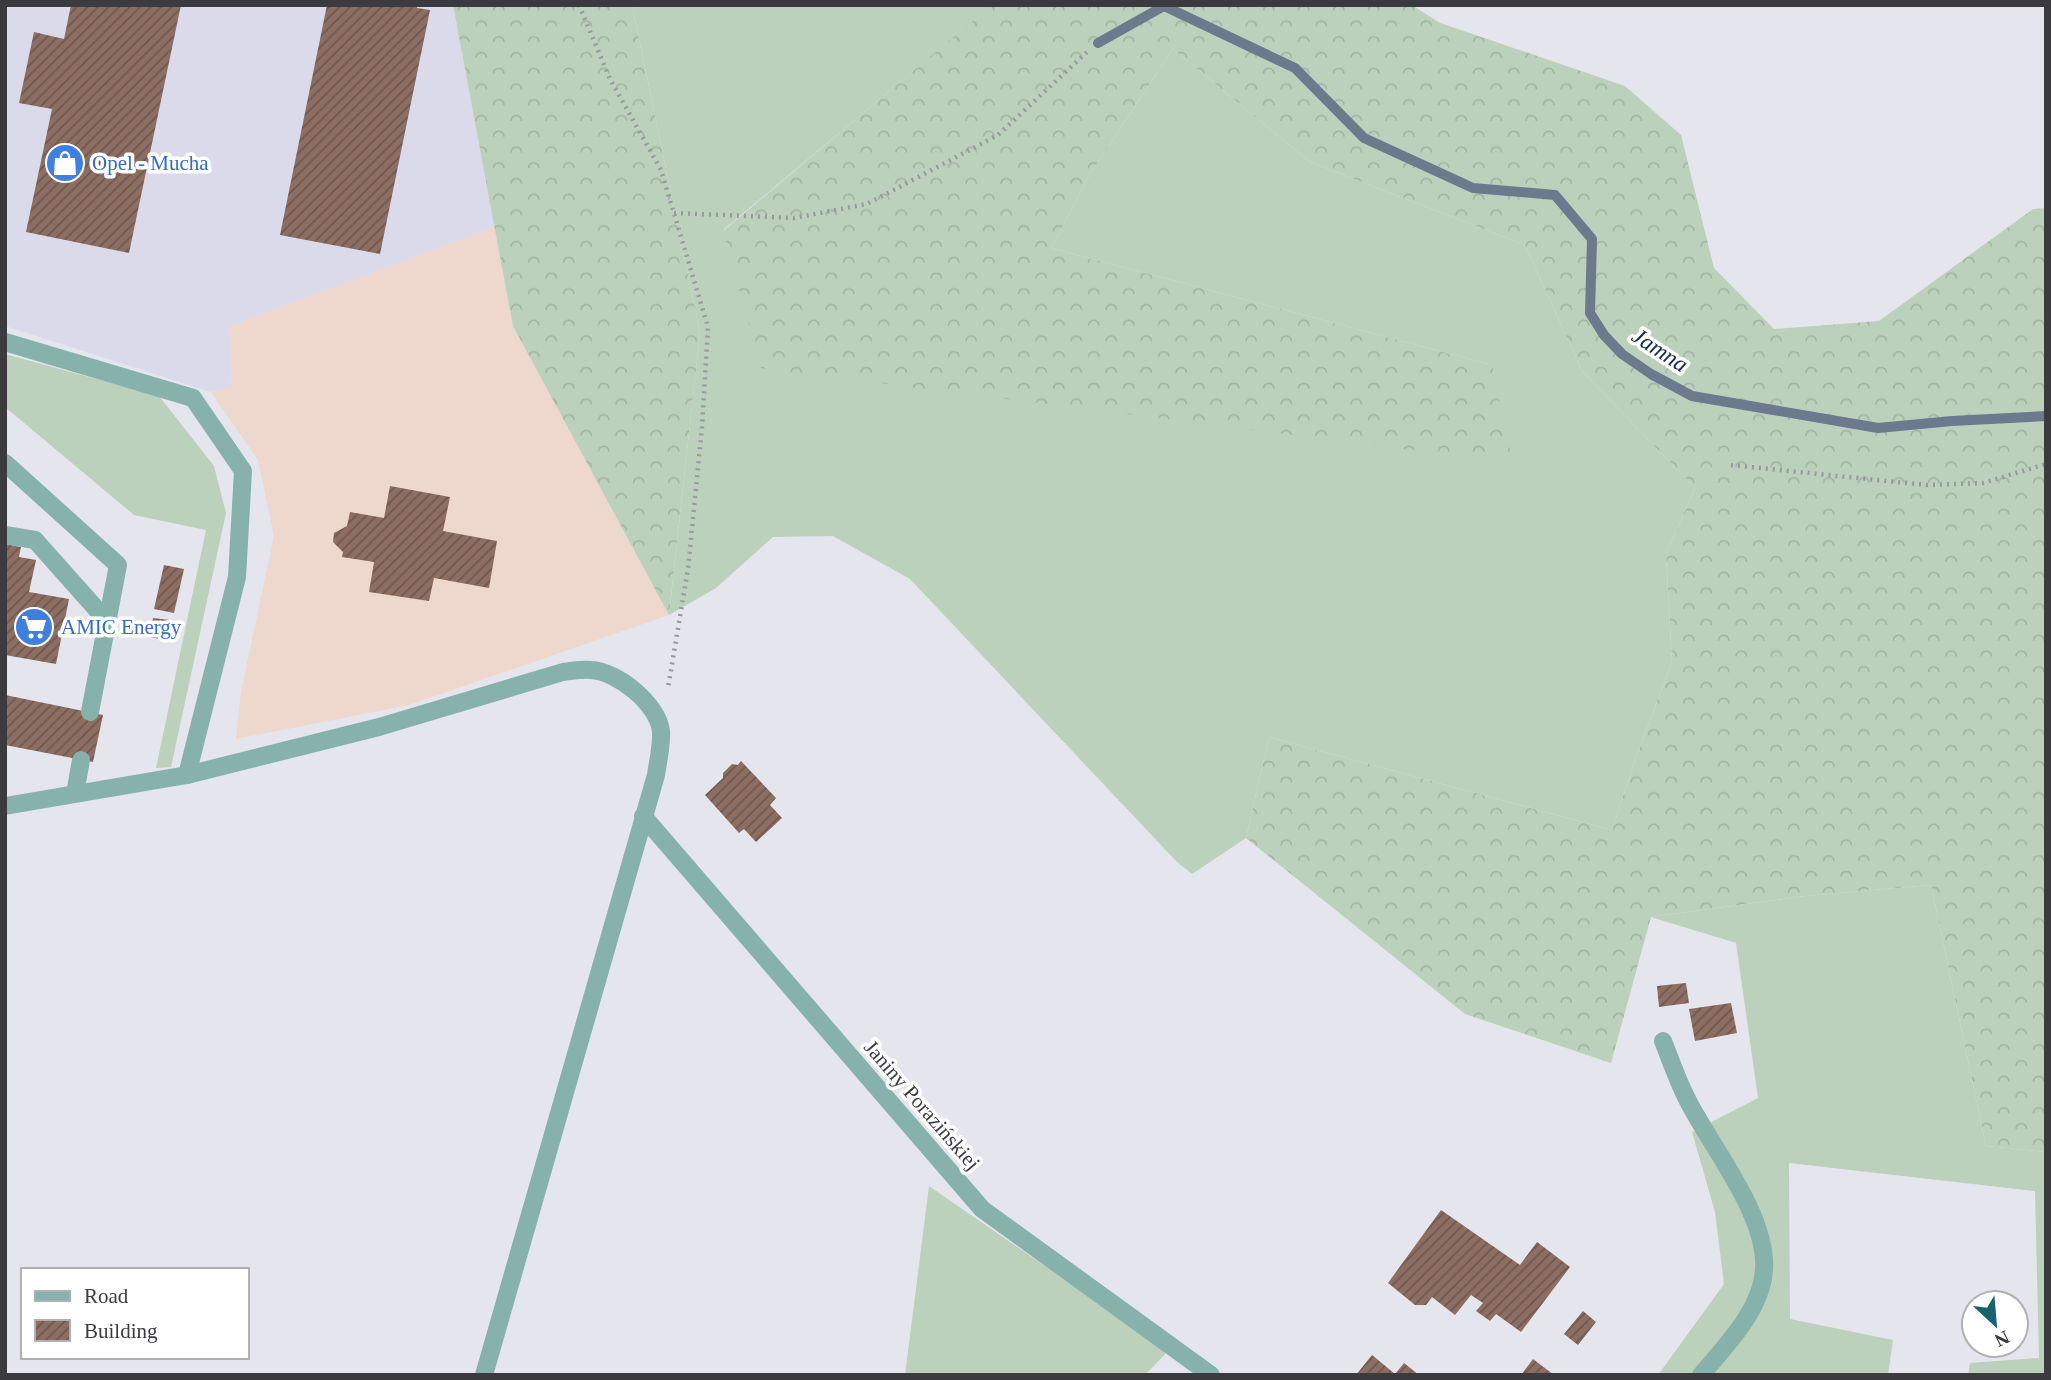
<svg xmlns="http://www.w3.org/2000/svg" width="2051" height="1380" viewBox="0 0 2051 1380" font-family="Georgia,serif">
<defs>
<pattern id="forest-crowns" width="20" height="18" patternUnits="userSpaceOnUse" patternTransform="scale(1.75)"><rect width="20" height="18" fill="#bcd1bb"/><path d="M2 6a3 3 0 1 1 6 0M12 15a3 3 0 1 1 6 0" fill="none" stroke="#a2b4a2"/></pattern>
<pattern id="building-hatch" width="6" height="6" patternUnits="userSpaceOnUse" patternTransform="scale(1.75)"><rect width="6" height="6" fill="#8d6e63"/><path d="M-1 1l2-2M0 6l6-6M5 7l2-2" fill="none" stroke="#6e574f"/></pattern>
</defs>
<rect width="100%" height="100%" fill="#e5e5ed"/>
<path fill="#dbdaea" d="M5 5H453L495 227 230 326 231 388 211 392 5 326Z"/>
<path fill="#eed7cc" d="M495 227 513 326 669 615 409 705 236 739 241 692 274 536 258 460 211 392 231 387 230 326Z"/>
<path fill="#bcd1bb" d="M632 5H987L989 8 723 230 1492 365 1051 248 1090 174 1173 49 1310 162 1525 245 1582 371 1695 488 1666 554 1672 662 1634 763 1612 830 1269 737 1246 838 1192 874 1176 861 910 579 833 536 773 537 716 588 669 615 700 333Z
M5 354 159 396 214 466 226 513 171 767 156 768 206 530 134 515 5 407Z
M1931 885 1986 1146 2046 1152V1375H1968L1970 1363 2039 1358 2035 1191 1789 1163 1790 1319 1893 1340 1888 1375H1658L1724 1284 1715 1212 1692 1132 1758 1098 1736 943 1651 917 1805 896Z
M929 1186 1168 1351 1145 1375H905Z"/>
<path fill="url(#forest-crowns)" d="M453 5H632L700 333 669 615 513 326Z
M987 5H1412L1440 23 1625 86 1681 135 1714 268 1774 329 1879 321 2033 209 2046 208V1152L1986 1146 1931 885 1805 896 1651 917 1611 1063 1465 1014 1246 838 1269 737 1612 830 1634 763 1672 662 1666 554 1695 488 1582 371 1525 245 1310 162 1173 49 1090 174 1051 248 1492 365 1513 463 761 368 723 231 988 8Z"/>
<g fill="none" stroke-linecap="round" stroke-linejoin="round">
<path stroke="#6d798c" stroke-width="10" d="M1162 5 1295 68 1364 138 1473 188 1555 195 1592 239 1590 313 1604 335 1622 354 1651 374 1692 396 1878 428 1952 421 2046 416
M1098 43 1164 6"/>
</g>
<path fill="url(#building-hatch)" d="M71 5H181L129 253 26 232 52 109 19 103 34 32 64 39Z
M327 5H417V8L430 10 380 254 280 235Z
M390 486 450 497 443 531 497 541 489 588 434 578 429 601 369 592 374 562 342 557 343 552 333 542 334 533 347 526 350 512 384 518Z
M5 544 21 547 19 557 36 560 29 592 69 599 56 664 5 655Z
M164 565 184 569 174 613 154 609Z
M153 618 170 620 166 640 149 637Z
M5 695 103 715 93 762 5 745Z
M741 761 776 798 770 805 782 818 756 842 744 829 739 833 705 795 723 778V773L732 764 738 765Z
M1686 983 1689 1003 1659 1007 1657 986Z
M1731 1003 1737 1033 1695 1041 1689 1009Z
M1441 1210 1520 1265 1537 1242 1570 1267 1521 1332 1496 1314 1490 1321 1476 1311 1483 1303 1471 1295 1455 1315 1432 1297 1426 1305H1415L1388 1283Z
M1583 1311 1596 1322 1578 1345 1564 1334Z
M1372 1355 1395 1374 1404 1363 1419 1375H1356Z
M1533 1359 1554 1375H1521Z"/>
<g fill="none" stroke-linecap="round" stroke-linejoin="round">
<path stroke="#98989f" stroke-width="4.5" stroke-dasharray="2 5" stroke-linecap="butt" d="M579 5 610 79 661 170 708 327 702 427 688 569 668 688
M674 213 794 218 867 204 998 135 1087 52
M1731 465 1926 485 1983 483 2046 464"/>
<path stroke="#87b1ab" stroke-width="18" d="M5 463 118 565 90 712
M5 535 35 540 107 621
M75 794 81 760
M5 806 187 775
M1663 1041C1671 1061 1678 1082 1688 1101 1712 1148 1768 1216 1764 1270 1761 1311 1726 1345 1701 1375"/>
<path stroke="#87b1ab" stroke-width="18" d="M5 342 193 398 243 471 237 577 187 775 379 727 563 672C572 671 582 669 591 670 617 671 658 704 661 731 662 745 658 761 656 775L484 1375
M643 816 982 1209 1211 1375"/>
</g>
<defs>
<symbol id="shop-disc" viewBox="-11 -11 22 22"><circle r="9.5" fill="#3f7fe0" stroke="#fff"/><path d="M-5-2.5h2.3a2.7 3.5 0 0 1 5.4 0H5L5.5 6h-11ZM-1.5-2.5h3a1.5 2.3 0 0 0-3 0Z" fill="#fff"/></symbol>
<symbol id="supermarket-disc" viewBox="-11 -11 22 22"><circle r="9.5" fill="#3f7fe0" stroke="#fff"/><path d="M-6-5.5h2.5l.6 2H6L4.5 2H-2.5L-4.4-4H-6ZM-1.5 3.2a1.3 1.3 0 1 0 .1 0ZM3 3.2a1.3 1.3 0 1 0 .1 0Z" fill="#fff"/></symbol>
</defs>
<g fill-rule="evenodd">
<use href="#shop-disc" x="43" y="141" width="44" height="44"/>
<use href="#supermarket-disc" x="12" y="605" width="44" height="44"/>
</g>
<g text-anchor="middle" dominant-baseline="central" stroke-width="7" stroke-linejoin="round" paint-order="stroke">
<g font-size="21" fill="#366cbe" stroke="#fff" text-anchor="start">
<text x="92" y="163">Opel - Mucha</text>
<text x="61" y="627">AMIC Energy</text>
</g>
<g font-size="21" fill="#3b3b3f" stroke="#fff">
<text transform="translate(922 1105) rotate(49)">Janiny Porazińskiej</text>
</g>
<g font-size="23" font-style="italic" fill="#0f294d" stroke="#fff">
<text transform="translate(1660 350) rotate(33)">Jamna</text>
</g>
</g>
<rect width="2051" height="1380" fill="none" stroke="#3b3b3f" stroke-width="14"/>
<rect x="21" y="1268" width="228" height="91" fill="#ffffff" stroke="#b1b1b2" stroke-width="2"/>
<rect x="35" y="1291" width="35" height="10" fill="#87b1ab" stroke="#b1b1b2" stroke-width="2"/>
<text x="84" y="1303" font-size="21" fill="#3b3b3f">Road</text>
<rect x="35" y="1320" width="35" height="21" fill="url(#building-hatch)" stroke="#b1b1b2" stroke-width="2"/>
<text x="84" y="1338" font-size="21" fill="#3b3b3f">Building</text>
<g transform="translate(1995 1324) rotate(154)"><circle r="33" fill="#ffffff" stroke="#b1b1b2" stroke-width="2"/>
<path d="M0-5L12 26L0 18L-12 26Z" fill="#17626f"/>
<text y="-10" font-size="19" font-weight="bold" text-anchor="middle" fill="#3b3b3f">N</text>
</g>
</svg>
